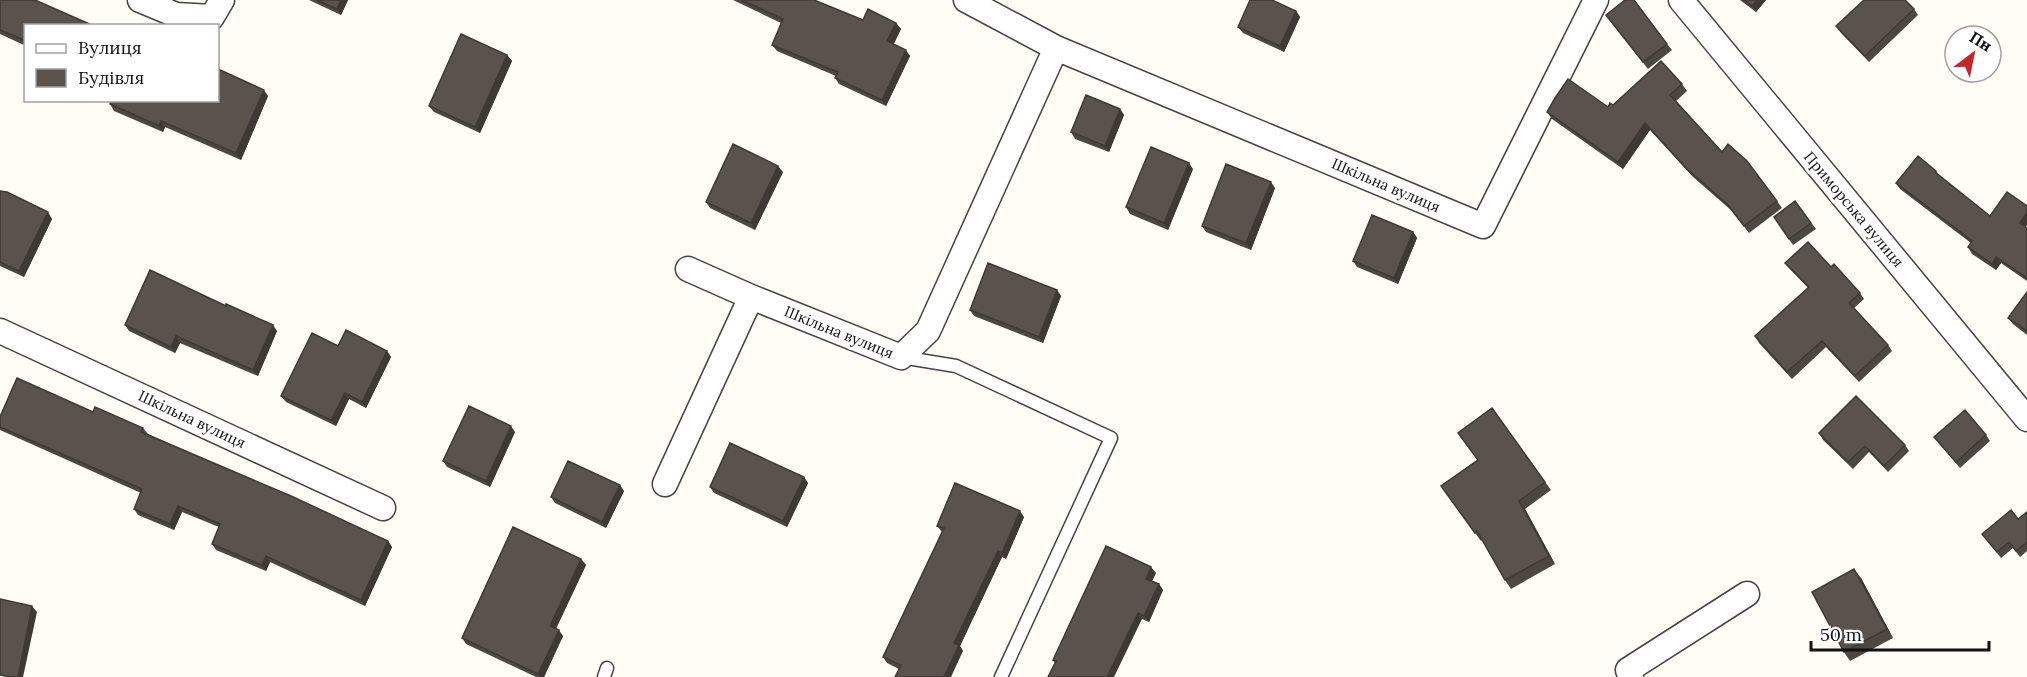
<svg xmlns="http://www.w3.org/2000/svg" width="2027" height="677" viewBox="0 0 2027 677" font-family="Lora,serif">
<rect width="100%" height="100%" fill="#fffdf5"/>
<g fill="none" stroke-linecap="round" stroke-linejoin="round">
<defs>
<path id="service" d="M901 357 956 366 1111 438 1001 677
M604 677 607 668"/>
<path id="minor" d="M140 0 176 15 212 17 222 0
M966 0 1056 48 1483 226 1596 0
M1681 0 2027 419
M688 269 751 297 901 357 928 331 1056 48
M0 331 383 508
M665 484 751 297
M1631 677 1628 670 1747 594"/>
</defs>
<use href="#service" stroke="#444" stroke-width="15"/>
<use href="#minor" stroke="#444" stroke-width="27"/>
<use href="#service" stroke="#fff" stroke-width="12"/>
<use href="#minor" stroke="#fff" stroke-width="24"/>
</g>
<path fill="#4d4742" d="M0 0 38 2 26 26V46L0 34Z
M309 0H348L341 15Z
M733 0H814L863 20 896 23 901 29 893 44 910 56 886 106 839 84 835 78 836 76 777 51 772 45 781 23Z
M1740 0H1766L1756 12Z
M1914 9 1918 15 1869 62 1841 33 1836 26Z
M1296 11 1300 17 1284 52 1243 33 1238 27Z
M1611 21 1667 44 1672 50 1648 69Z
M507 55 512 61 480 133 434 112 429 106Z
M1682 84 1687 91 1676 101 1722 152 1777 201 1782 208 1749 233 1732 211 1692 176 1650 130 1623 169 1552 119 1547 112 1608 107Z
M268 96 241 160 165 127 163 132 114 111 110 104Z
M1120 109 1124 115 1109 152 1075 139 1071 132Z
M1193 169 1168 230 1130 214 1126 207Z
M1936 171 1939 175 1990 216 2027 228V281L2001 263 1996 270 1972 254 1968 247 1971 243 1900 189 1896 183Z
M783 172 755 230 710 208 706 202Z
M1275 188 1251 250 1206 232 1202 226Z
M0 191 52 219 24 277 0 266Z
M1795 201 1816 229 1793 245 1774 217Z
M1413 232 1417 238 1398 284 1357 267 1353 261Z
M1785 263 1831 267 1860 293 1864 299 1854 308 1888 345 1892 351 1859 382 1826 347 1792 379 1759 343 1755 336 1808 288 1790 269Z
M1057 290 1061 296 1043 343 974 316 970 310Z
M2027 292V335L2013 324 2008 318Z
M125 325 277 331 258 376 180 343 175 353 129 331Z
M338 346 387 351 391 357 366 408 349 399 336 426 286 402 281 396Z
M1492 408 1551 490 1525 509 1555 564 1511 589 1505 580 1482 540 1481 541 1441 486 1477 460Z
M93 412 143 428 148 434 388 541 392 547 365 606 270 562 266 571 216 550 212 544 219 527 182 512 174 530 138 515 134 509 141 493 0 430V417Z
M515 432 490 487 447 467 443 461Z
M1819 433 1905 445 1909 451 1888 472 1869 452 1853 469 1823 440Z
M1986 435 1990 441 1960 468 1934 437Z
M808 483 787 527 714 493 710 487Z
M624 491 606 528 555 503 551 497Z
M2027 512V551L2020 557 2013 548 2001 558 1982 534 2018 519Z
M1024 517 1006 559 1002 557 960 646 963 651 899 669 887 663 883 657 942 532 937 526Z
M581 559 586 565 556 629 563 636 544 677H536L466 644 462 638Z
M1156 573 1152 581 1159 584 1163 590 1149 622 1142 619 1055 663 1053 660Z
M1861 578 1893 638 1850 661 1844 652Z"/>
<path fill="#3f3936" d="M341 0H348L341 15 337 9Z
M1757 0H1766L1756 12 1752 6Z
M1296 11 1300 17 1284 52 1280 46Z
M896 23 901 29 892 48 887 41Z
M906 50 910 56 886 106 882 100Z
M507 55 512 61 480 133 475 127Z
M264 90 268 96 241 160 236 153Z
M1120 109 1124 115 1109 152 1105 146Z
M161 121 165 127 163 132 159 126Z
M1645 123 1650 130 1623 169 1618 162Z
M1189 163 1193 169 1168 230 1164 223Z
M778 166 783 172 755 230 751 223Z
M1271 182 1275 188 1251 250 1246 243Z
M48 212 52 219 24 277 19 271Z
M2027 212V225L2024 229 2020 223Z
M1413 232 1417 238 1398 284 1394 278Z
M1996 257 2001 263 1996 270 1992 264Z
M1057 290 1061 296 1043 343 1039 337Z
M273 325 277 331 258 376 253 370Z
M176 336 180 343 175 353 171 347Z
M387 351 391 357 366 408 362 402Z
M345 393 349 399 336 426 331 420Z
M511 426 515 432 490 487 486 481Z
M804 477 808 483 787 527 783 521Z
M620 485 624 491 606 528 602 522Z
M1519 501 1525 509 1555 564 1549 556Z
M178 506 182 512 174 530 170 524Z
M1020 511 1024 517 1006 559 1002 553Z
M388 541 392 547 365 606 361 600Z
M998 551 1002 557 960 646 963 651 951 677H944L954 643Z
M266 556 270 562 266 571 262 565Z
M581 559 586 565 554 632 550 626Z
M1151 567 1156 573 1150 585 1146 579Z
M1854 569 1861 578 1893 638 1887 629Z
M1159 584 1163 590 1149 622 1144 616Z
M32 606 37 612 23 677H18Z
M1138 613 1142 619 1114 677H1107Z
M559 630 563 636 544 677H540L538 674Z"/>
<path fill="#5a524d" stroke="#3f3936" stroke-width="1.5" d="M0 0H35L94 26H26V41L0 30Z
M317 0H341L337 9Z
M742 0H814L863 20 868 9 896 23 887 41 906 50 882 100 835 78 838 72 772 45 783 19Z
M1250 0H1272L1296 11 1280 46 1238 27Z
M1625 0H1634L1667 44 1643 62 1606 15Z
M1744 0H1757L1752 6Z
M1864 0H1905L1914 9 1865 56 1836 26Z
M461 34 507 55 475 127 429 106Z
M1661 61 1682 84 1670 95 1722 152 1728 144 1747 161 1777 201 1744 226 1727 204 1687 169 1645 123 1618 162 1547 112 1555 98 1568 79 1608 107 1610 103 1613 105Z
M218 69 264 90 236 153 161 121 159 126 110 104 112 100H218Z
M1086 95 1120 109 1105 146 1071 132Z
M733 144 778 166 751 223 706 202Z
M1151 147 1189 163 1164 223 1126 207Z
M1918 156 1936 171 1935 172 1990 216 2007 192 2027 206V212L2020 223 2027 228V278L1996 257 1992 264 1968 247 1972 241 1896 183Z
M1226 164 1271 182 1246 243 1202 226Z
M0 191 7 192 48 212 19 271 0 262Z
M1795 201 1811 223 1789 239 1774 217Z
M1372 215 1413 232 1394 278 1353 261Z
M1808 242 1831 267 1834 264 1860 293 1849 303 1888 345 1855 376 1822 341 1787 372 1755 336 1809 287 1785 263Z
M988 263 1057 290 1039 337 970 310Z
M150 270 226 306V304L273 325 253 370 176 336 171 347 125 325Z
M2027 292V331L2008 318Z
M346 330 387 351 362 402 345 393 331 420 281 396 312 333 338 346Z
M17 378 93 412 95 407 143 428 141 432 291 496 388 541 361 600 266 556 262 565 212 544 220 524 178 506 170 524 134 509 142 489 0 427V417Z
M1856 396 1905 445 1884 466 1865 446 1848 462 1819 433Z
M469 406 511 426 486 481 443 461Z
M1492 408 1545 482 1519 501 1549 556 1505 580 1477 531 1475 533 1441 486 1478 460 1458 433Z
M1965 410 1986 435 1956 462 1934 437Z
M730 443 804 477 783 521 710 487Z
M568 461 620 485 602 522 551 497Z
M955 483 1020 511 1002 553 998 551 954 643 959 645 944 677H895L901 665 883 657 944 528 937 526Z
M2011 510 2018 519 2027 512V542L2016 551 2009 542 1997 552 1982 534Z
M513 527 581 559 550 626 559 630 538 674 462 638Z
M1106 546 1151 567 1146 579 1159 584 1144 616 1138 613 1107 677H1048L1056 661 1053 660Z
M1854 569 1887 629 1844 652 1812 592Z
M0 599 32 606 18 677H11L0 675Z"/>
<g text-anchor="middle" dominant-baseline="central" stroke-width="6" stroke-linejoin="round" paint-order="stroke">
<g font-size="15" fill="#111" stroke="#fff">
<text transform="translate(1386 185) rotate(23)">Шкільна вулиця</text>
<text transform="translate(1854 209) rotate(50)">Приморська вулиця</text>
<text transform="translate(839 332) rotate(22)">Шкільна вулиця</text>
<text transform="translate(192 419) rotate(25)">Шкільна вулиця</text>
</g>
</g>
<rect x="24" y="24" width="195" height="78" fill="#ffffff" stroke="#a0a0a0" stroke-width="1.5"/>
<rect x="36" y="44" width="30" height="9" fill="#ffffff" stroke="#a0a0a0" stroke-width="1.5"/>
<text x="78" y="54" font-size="18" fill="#111111">Вулиця</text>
<rect x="36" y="69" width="30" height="18" fill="#5a524d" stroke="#a0a0a0" stroke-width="1.5"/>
<text x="78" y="84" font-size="18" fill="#111111">Будівля</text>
<g transform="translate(1973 54) rotate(32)"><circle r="28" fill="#ffffff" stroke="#a0a0a0" stroke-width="1.5"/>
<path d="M0-4.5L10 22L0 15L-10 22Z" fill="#c4262e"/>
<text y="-9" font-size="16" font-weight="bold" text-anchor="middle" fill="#111111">Пн</text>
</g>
<path d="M1811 641v9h178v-9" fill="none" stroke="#111111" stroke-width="3"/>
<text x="1820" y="641" font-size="18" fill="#111111" stroke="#ffffff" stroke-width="4.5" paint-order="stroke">50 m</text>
</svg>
